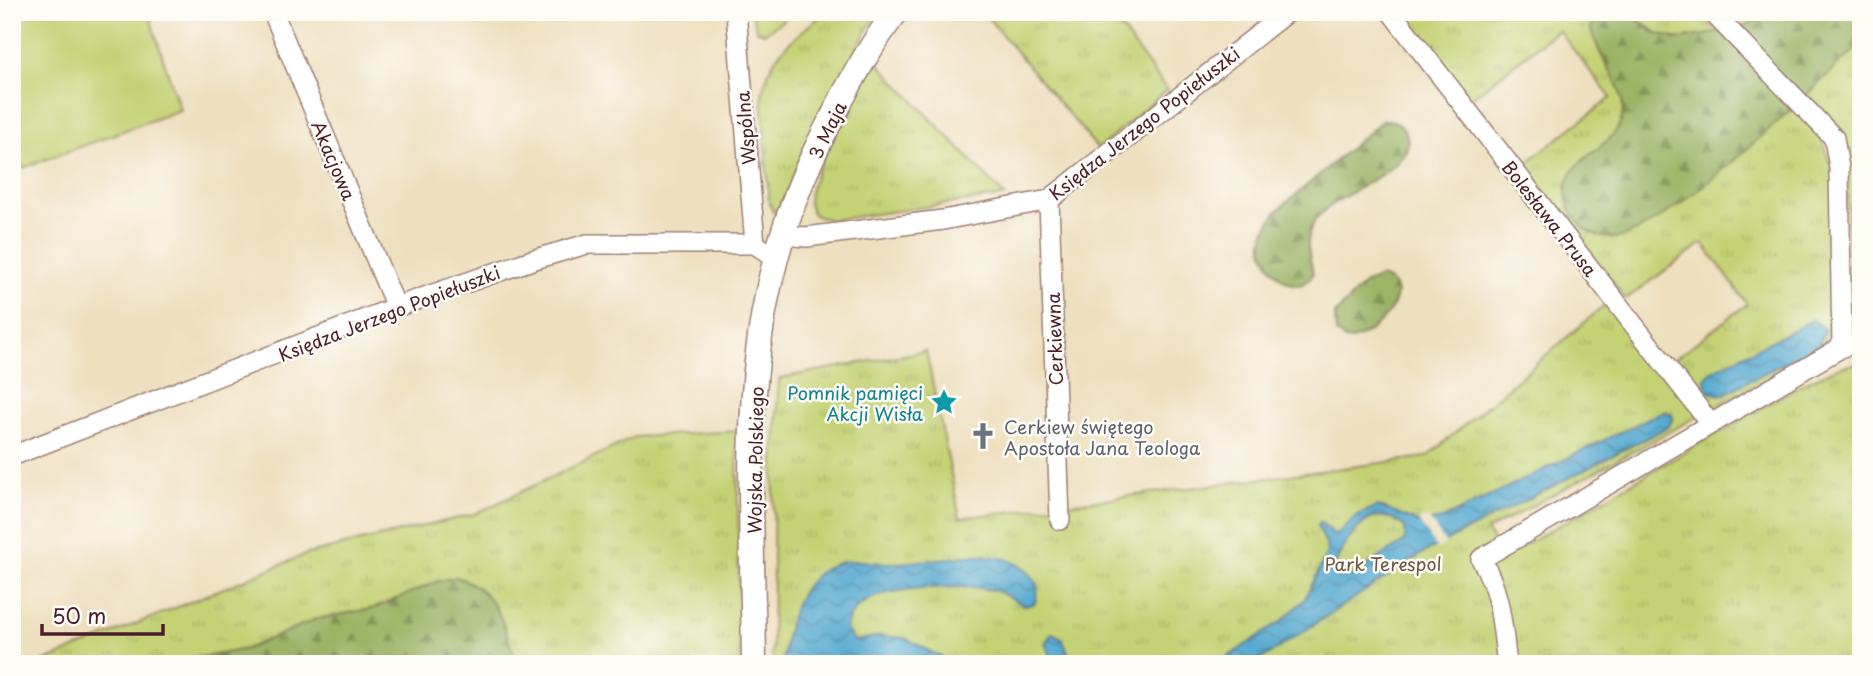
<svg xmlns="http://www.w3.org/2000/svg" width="1873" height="676" viewBox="0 0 1873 676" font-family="'Playpen Sans',sans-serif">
<defs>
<pattern id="grass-tufts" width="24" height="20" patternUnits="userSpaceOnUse" patternTransform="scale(1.75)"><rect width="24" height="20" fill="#c4d274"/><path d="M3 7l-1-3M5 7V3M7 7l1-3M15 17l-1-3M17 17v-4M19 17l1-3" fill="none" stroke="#aab465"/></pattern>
<pattern id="forest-firs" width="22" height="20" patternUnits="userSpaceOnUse" patternTransform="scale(1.75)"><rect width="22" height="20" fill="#9bb466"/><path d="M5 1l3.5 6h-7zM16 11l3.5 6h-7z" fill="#809254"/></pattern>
<pattern id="water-waves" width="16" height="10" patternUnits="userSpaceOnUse" patternTransform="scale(1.75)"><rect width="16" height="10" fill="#54a9d0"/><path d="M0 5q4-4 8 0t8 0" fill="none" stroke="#4889a9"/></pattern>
</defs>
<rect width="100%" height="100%" fill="#fdfcf7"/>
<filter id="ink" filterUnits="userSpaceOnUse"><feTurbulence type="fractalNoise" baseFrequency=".0143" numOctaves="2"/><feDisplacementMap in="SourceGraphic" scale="14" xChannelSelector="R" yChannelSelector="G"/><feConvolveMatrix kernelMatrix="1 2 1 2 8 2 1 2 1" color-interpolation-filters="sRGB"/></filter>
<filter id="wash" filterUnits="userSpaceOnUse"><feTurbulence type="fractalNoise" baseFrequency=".00686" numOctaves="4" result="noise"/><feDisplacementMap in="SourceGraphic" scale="28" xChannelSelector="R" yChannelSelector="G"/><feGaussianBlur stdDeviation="1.57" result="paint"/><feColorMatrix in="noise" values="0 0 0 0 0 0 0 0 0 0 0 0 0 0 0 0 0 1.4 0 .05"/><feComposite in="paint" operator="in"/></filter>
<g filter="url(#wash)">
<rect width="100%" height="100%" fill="#eedfbe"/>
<path fill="url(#grass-tufts)" stroke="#877850" stroke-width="2" d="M751 12H795L765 33 757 31Z
M826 12H878L822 108 780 208 773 212 769 202 762 95C769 52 794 38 826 12Z
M983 12H1109L1167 90 1098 149Z
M1403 12H1599C1580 47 1624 75 1623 109 1622 141 1597 142 1591 157 1583 175 1579 196 1573 215L1591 233 1647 225 1683 201 1793 106 1820 136 1834 174 1829 345 1486 531 1506 556 1802 384 1839 367 1861 363V664H772L774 463 779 378 926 351 960 518 1427 457 1606 304 1658 371 1747 304 1703 243 1626 299 1522 166 1611 98 1558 30 1470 99Z
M1628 12H1698L1720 34 1689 39 1663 37Z
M1720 12H1773L1737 30Z
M1861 44V335L1854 336 1847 331 1848 154C1842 127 1825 112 1805 94Z
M876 61 1005 196 832 220 815 216C812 212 809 208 809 201 809 172 860 89 876 61Z
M737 431 740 664H38L307 554 475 514 635 437Z"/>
<path fill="url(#forest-firs)" stroke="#726a48" stroke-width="2" d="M1599 12H1628L1652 31 1676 39 1737 30 1773 12H1861V44C1813 87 1672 230 1615 238 1603 239 1590 234 1581 225 1573 217 1566 205 1566 193 1566 152 1622 151 1623 109 1623 83 1598 56 1591 30L1593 21Z
M1383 120C1393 120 1400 122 1405 131 1425 170 1333 191 1314 222 1303 239 1310 256 1313 274 1297 304 1260 264 1263 241 1264 229 1270 221 1277 211Z
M1380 277C1424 289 1369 338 1351 340 1344 340 1341 337 1336 333L1335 314 1364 284Z
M456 577C499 590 503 626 517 664H166L246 649 316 619 375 608 438 581Z"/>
<path fill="#c4d274" stroke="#877850" stroke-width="2" d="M12 12H148L180 110 12 172Z"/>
<path fill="url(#water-waves)" stroke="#4f647e" stroke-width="2" fill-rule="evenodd" d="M1813 320 1825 330 1819 345 1722 395 1707 392 1705 379 1710 372Z
M1663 411 1672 414 1673 419 1668 427 1423 553 1254 664H1217L1283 620 1305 599 1327 553 1326 543 1317 526 1320 522 1336 535 1357 515 1378 506 1419 523 1443 519ZM1377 516 1391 518 1405 527V541L1350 576 1338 577 1335 566C1342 547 1356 523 1377 516Z
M975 555C1001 556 1027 561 1038 587L1035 603 1026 606C1015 601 1005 593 992 590 965 584 892 587 868 600 856 606 848 616 846 629L854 641 881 636 905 638 954 664H783C785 626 798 573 841 562 856 559 874 563 889 563 918 562 947 558 975 555Z
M1052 633 1062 638 1073 664H1055L1045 643Z"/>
<path fill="#eedfbe" d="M1421 519H1429L1446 544 1437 549 1419 521Z"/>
</g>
<g filter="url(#ink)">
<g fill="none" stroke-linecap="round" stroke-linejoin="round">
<defs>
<path id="minor" d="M273 12 396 307
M736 12 755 244
M1391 12 1710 423
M1712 12 1834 138 1839 168 1842 347
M1049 200 1060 520
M783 235 806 237 943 220 1049 200 1287 12
M12 456 396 307 532 260 587 244H755L776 258
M1507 664C1502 626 1501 592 1481 559L1842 347 1861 343"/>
<path id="tertiary" d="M754 664C753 530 740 389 776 258 789 209 809 160 833 116 851 80 871 44 896 12"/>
</defs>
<use href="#minor" stroke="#9c7f74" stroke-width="22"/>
<use href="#tertiary" stroke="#9c7f74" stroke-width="27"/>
<use href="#minor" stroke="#fff" stroke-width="19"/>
<use href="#tertiary" stroke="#fff" stroke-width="24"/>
</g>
</g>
<defs>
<symbol id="sight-bare" viewBox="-9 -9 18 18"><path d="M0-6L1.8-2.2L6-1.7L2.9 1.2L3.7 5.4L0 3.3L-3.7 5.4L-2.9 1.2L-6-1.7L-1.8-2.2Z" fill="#0f9aa8" stroke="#fdfcf7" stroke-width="2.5" paint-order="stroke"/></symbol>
<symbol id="church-bare" viewBox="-9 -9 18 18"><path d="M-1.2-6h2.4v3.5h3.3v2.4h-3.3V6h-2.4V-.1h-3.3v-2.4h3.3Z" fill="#6b7280" stroke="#fdfcf7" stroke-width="2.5" paint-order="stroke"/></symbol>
</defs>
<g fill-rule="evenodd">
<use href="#sight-bare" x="925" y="383" width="38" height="38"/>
<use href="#church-bare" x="964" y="417" width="38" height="38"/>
</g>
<g text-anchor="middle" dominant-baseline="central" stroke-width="5" stroke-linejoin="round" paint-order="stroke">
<g font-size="18" fill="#4a1f2b" stroke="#fdfcf7">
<text transform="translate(1144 123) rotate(-38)">Księdza Jerzego Popiełuszki</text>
<text transform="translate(745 128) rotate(-95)">Wspólna</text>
<text transform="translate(827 130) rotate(-64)">3 Maja</text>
<text transform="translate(334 160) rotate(67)">Akacjowa</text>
<text transform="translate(1550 218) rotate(52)">Bolesława Prusa</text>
<text transform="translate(389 313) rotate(-21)">Księdza Jerzego Popiełuszki</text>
<text transform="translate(1054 339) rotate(-92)">Cerkiewna</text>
<text transform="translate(755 460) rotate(-89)">Wojska Polskiego</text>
</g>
<g font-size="18" fill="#0d838f" stroke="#fdfcf7" text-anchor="end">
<text x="923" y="392">Pomnik pamięci<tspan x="923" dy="21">Akcji Wisła</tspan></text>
</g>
<g font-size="18" fill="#5b616d" stroke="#fdfcf7" text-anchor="start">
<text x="1004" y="426">Cerkiew świętego<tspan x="1004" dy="21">Apostoła Jana Teologa</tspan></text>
</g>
<g font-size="18" fill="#6f5541" stroke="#fdfcf7">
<text x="1383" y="563">Park Terespol</text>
</g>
</g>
<rect width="1873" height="676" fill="none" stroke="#fdfcf7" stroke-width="42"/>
<path d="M42 624v10h121v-10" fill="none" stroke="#4a1f2b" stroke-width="3.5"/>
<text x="52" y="624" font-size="21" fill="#4a1f2b" stroke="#fdfcf7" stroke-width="5" paint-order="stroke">50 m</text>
</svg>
